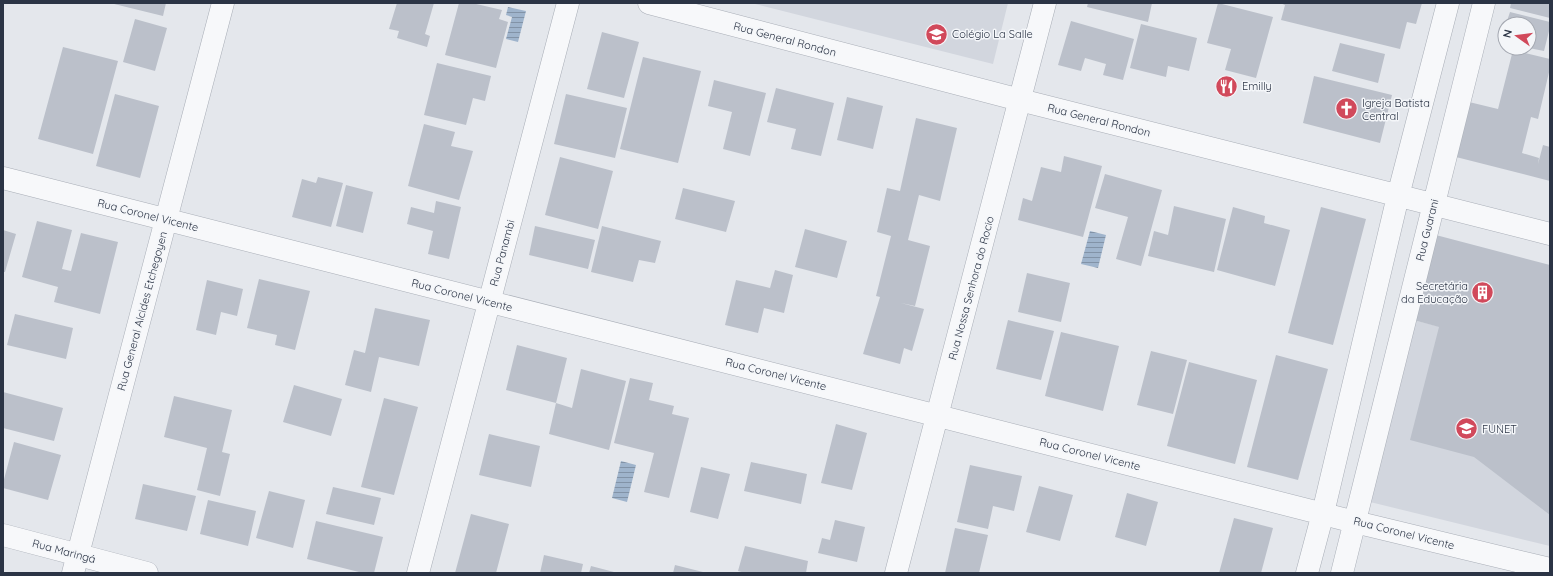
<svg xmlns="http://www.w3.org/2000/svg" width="1553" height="576" viewBox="0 0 1553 576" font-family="Quicksand,sans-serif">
<defs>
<pattern id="water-rules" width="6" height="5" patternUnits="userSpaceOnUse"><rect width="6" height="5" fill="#9fb4cc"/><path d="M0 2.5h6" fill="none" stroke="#8293a7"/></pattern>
</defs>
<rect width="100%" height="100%" fill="#e4e7ec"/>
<path fill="#d2d6de" d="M751 3H1008L993 64Z
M1410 319 1550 356V546L1366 501Z"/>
<path fill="url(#water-rules)" d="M508 7 526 11 518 42 506 39 512 17 506 15Z
M1090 231 1106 235 1098 268 1081 264Z
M621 461 636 465 627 502 612 498Z"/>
<path fill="#bbc0ca" d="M110 3H166L163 16Z
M397 3H434L425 34 430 36 427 47 397 38 399 31 389 29Z
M459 3H472L502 10 499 19 508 22 496 68 445 55Z
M1088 3H1152L1148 22 1087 7Z
M1218 3 1273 17 1256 78 1225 70 1231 49 1207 43Z
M1280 3H1422L1416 24 1407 22 1400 49 1281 20 1285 5Z
M1511 3H1550V18L1510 8Z
M1510 12 1550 22V27L1544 51 1529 48V24H1506Z
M135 19 167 28 155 71 123 62Z
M1071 21 1134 39 1123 80 1103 75 1106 64 1085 58 1081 71 1058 65Z
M1141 24 1197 38 1189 71 1168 66 1166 77 1130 68Z
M602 32 639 42 624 98 587 89Z
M1340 43 1385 54 1378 83 1332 71Z
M63 47 118 61 93 154 38 139Z
M1513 50 1550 59V68L1538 119 1531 117 1522 153 1539 158 1538 164 1543 145 1550 147V181L1456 157 1469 102 1498 109Z
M643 57 701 71 678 163 620 149Z
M437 63 491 76 485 101 473 98 466 125 424 115Z
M1314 76 1392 95 1380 143 1303 123Z
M714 80 766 93 750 156 723 149 732 112 708 106Z
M776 88 834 103 821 156 791 149 796 129 767 122Z
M115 94 159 106 140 178 96 166Z
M566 94 627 108 615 158 554 144Z
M847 97 883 106 873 149 837 140Z
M916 118 957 128 940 201 919 195 908 240 930 246 915 306 901 303 924 309 912 351 904 348 900 364 863 354 880 297 876 296 891 236 877 232 887 188 900 191Z
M424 124 455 132 451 146 473 151 459 200 408 186Z
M1064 156 1102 166 1083 237 1018 220 1023 198 1032 201 1041 167 1061 172Z
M560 157 613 171 598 229 545 215Z
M1105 174 1162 190 1141 266 1116 259 1128 217 1095 208Z
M318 177 343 183 331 227 292 217 302 179 316 183Z
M346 185 373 192 363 233 336 226Z
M683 188 735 201 726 232 675 219Z
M436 201 461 207 449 259 428 254 433 231 407 224 411 207 434 213Z
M1174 206 1226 219 1214 272 1148 256 1154 231 1168 235Z
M1233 207 1265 216 1264 223 1290 230 1275 286 1217 270Z
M1321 207 1366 219 1333 345 1288 333Z
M37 221 72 230 62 269 71 271 81 233 118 242 100 314 54 302 58 287 22 277Z
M535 226 595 240 588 269 529 255Z
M602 226 661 241 655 263 639 260 633 282 591 272Z
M805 229 847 241 837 278 795 267Z
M3 230 16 234 5 272H3Z
M1432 234 1550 265V515L1474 457 1410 440 1439 327 1410 319Z
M775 270 793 275 784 313 764 308 758 333 725 325 736 280 770 288Z
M1027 273 1070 283 1061 322 1018 312Z
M259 279 310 291 295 350 275 345 277 335 247 328Z
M207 280 243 289 237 316 221 312 216 335 196 330Z
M375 308 430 320 419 366 379 357 371 392 345 385 354 350 365 353Z
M15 314 73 328 66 359 7 345Z
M1008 320 1054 331 1041 380 996 369Z
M1061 332 1119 346 1103 411 1045 396Z
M517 345 567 358 556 403 506 390Z
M1151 351 1187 360 1173 414 1137 405Z
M1276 355 1328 369 1298 480 1247 467Z
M1189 362 1257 380 1235 464 1167 446Z
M581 369 626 381 609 450 549 434 556 403 572 408Z
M630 378 653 383 649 400 674 406 672 414 689 418 669 498 644 492 654 453 614 443Z
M294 385 342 399 331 436 283 422Z
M3 392 63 408 54 441 3 428Z
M174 396 232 410 222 452 230 454 220 496 197 490 207 448 164 437Z
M384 398 418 407 394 495 361 487Z
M836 424 867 433 852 490 821 483Z
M489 434 540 446 531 487 479 475Z
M14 442 61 455 48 500 3 488V483Z
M751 462 807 474 801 504 744 491Z
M970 465 1022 476 1014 511 993 506 988 529 957 522Z
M701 467 730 474 718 519 690 512Z
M143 484 196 496 187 531 135 519Z
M1039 486 1073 495 1060 541 1026 532Z
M333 487 381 498 374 525 326 514Z
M269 491 305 500 293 548 256 538Z
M1127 493 1158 502 1146 546 1115 537Z
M208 500 256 511 248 546 200 534Z
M471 514 509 524 496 573H455Z
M1234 518 1273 528 1261 573H1219Z
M835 520 865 527 857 562 818 553 822 538 830 540Z
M316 521 383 537 374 573H363L307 559Z
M955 528 988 535 979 573H945Z
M745 546 808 561 806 573H745L738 571Z
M544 555 583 564 581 573H540Z
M675 565 703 572V573H673Z
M591 566 614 572V573H589Z"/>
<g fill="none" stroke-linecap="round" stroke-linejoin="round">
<defs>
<path id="minor" d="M649 3 1020 100 1550 234
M3 178 1355 522 1550 569
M3 535 147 573
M73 573 223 3
M418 573 568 3
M896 573 1045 3
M1307 573 1323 513 1398 196 1448 3
M1342 573 1484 3"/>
</defs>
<use href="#minor" stroke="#a9aeb7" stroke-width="23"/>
<use href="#minor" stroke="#f7f8fa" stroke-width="22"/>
</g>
<defs>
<symbol id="school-disc" viewBox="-11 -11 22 22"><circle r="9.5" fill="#d1495b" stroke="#f4f6f9"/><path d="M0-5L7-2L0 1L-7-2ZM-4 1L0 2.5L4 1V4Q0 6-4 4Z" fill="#fff"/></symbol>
<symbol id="restaurant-disc" viewBox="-11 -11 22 22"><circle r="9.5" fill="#d1495b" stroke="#f4f6f9"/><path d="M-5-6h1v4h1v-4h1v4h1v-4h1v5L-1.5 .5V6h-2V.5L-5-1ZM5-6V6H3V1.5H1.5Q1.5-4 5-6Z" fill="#fff"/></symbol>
<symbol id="church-disc" viewBox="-11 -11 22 22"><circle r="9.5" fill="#d1495b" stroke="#f4f6f9"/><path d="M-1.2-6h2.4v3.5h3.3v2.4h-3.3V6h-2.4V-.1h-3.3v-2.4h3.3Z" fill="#fff"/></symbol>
<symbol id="building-disc" viewBox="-11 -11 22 22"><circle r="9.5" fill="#d1495b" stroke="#f4f6f9"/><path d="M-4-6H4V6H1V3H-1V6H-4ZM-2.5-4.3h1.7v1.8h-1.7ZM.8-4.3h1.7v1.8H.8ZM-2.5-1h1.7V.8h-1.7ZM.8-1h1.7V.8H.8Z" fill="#fff"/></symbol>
</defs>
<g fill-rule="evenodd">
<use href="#school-disc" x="924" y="22" width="25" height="25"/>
<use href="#restaurant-disc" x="1214" y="74" width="25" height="25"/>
<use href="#church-disc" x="1334" y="96" width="25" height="25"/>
<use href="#building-disc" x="1470" y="280" width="25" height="25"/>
<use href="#school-disc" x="1454" y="416" width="25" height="25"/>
</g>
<g text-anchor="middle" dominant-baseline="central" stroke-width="3" stroke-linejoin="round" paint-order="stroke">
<g font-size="11" fill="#2b3445" stroke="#f4f6f9" text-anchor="start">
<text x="952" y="34">Colégio La Salle</text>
<text x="1242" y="86">Emilly</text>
<text x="1362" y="103">Igreja Batista<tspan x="1362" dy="13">Central</tspan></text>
<text x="1468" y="286" text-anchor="end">Secretária<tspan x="1468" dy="13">da Educação</tspan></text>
<text x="1482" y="429">FUNET</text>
</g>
<g font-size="11" fill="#2b3445" stroke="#f4f6f9">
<text transform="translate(785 39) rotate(15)">Rua General Rondon</text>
<text transform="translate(1099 120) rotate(14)">Rua General Rondon</text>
<text transform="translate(148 215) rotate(14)">Rua Coronel Vicente</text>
<text transform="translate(1427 230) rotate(-76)">Rua Guarani</text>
<text transform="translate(502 253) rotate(-75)">Rua Panambi</text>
<text transform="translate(971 288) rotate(-75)">Rua Nossa Senhora do Rocio</text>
<text transform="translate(462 295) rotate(14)">Rua Coronel Vicente</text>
<text transform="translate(142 311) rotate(-75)">Rua General Alcides Etchegoyen</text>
<text transform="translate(776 374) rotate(14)">Rua Coronel Vicente</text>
<text transform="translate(1090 454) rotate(14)">Rua Coronel Vicente</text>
<text transform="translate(1404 533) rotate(14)">Rua Coronel Vicente</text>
<text transform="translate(64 551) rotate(15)">Rua Maringá</text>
</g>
</g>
<rect width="1553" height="576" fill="none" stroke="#2b3445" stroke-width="8"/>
<g transform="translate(1517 36) rotate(284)"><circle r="19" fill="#f4f6f9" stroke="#a4a8b1"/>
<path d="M0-3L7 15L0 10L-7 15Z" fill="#d1495b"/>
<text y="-6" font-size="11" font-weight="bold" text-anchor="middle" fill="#2b3445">N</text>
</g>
</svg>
